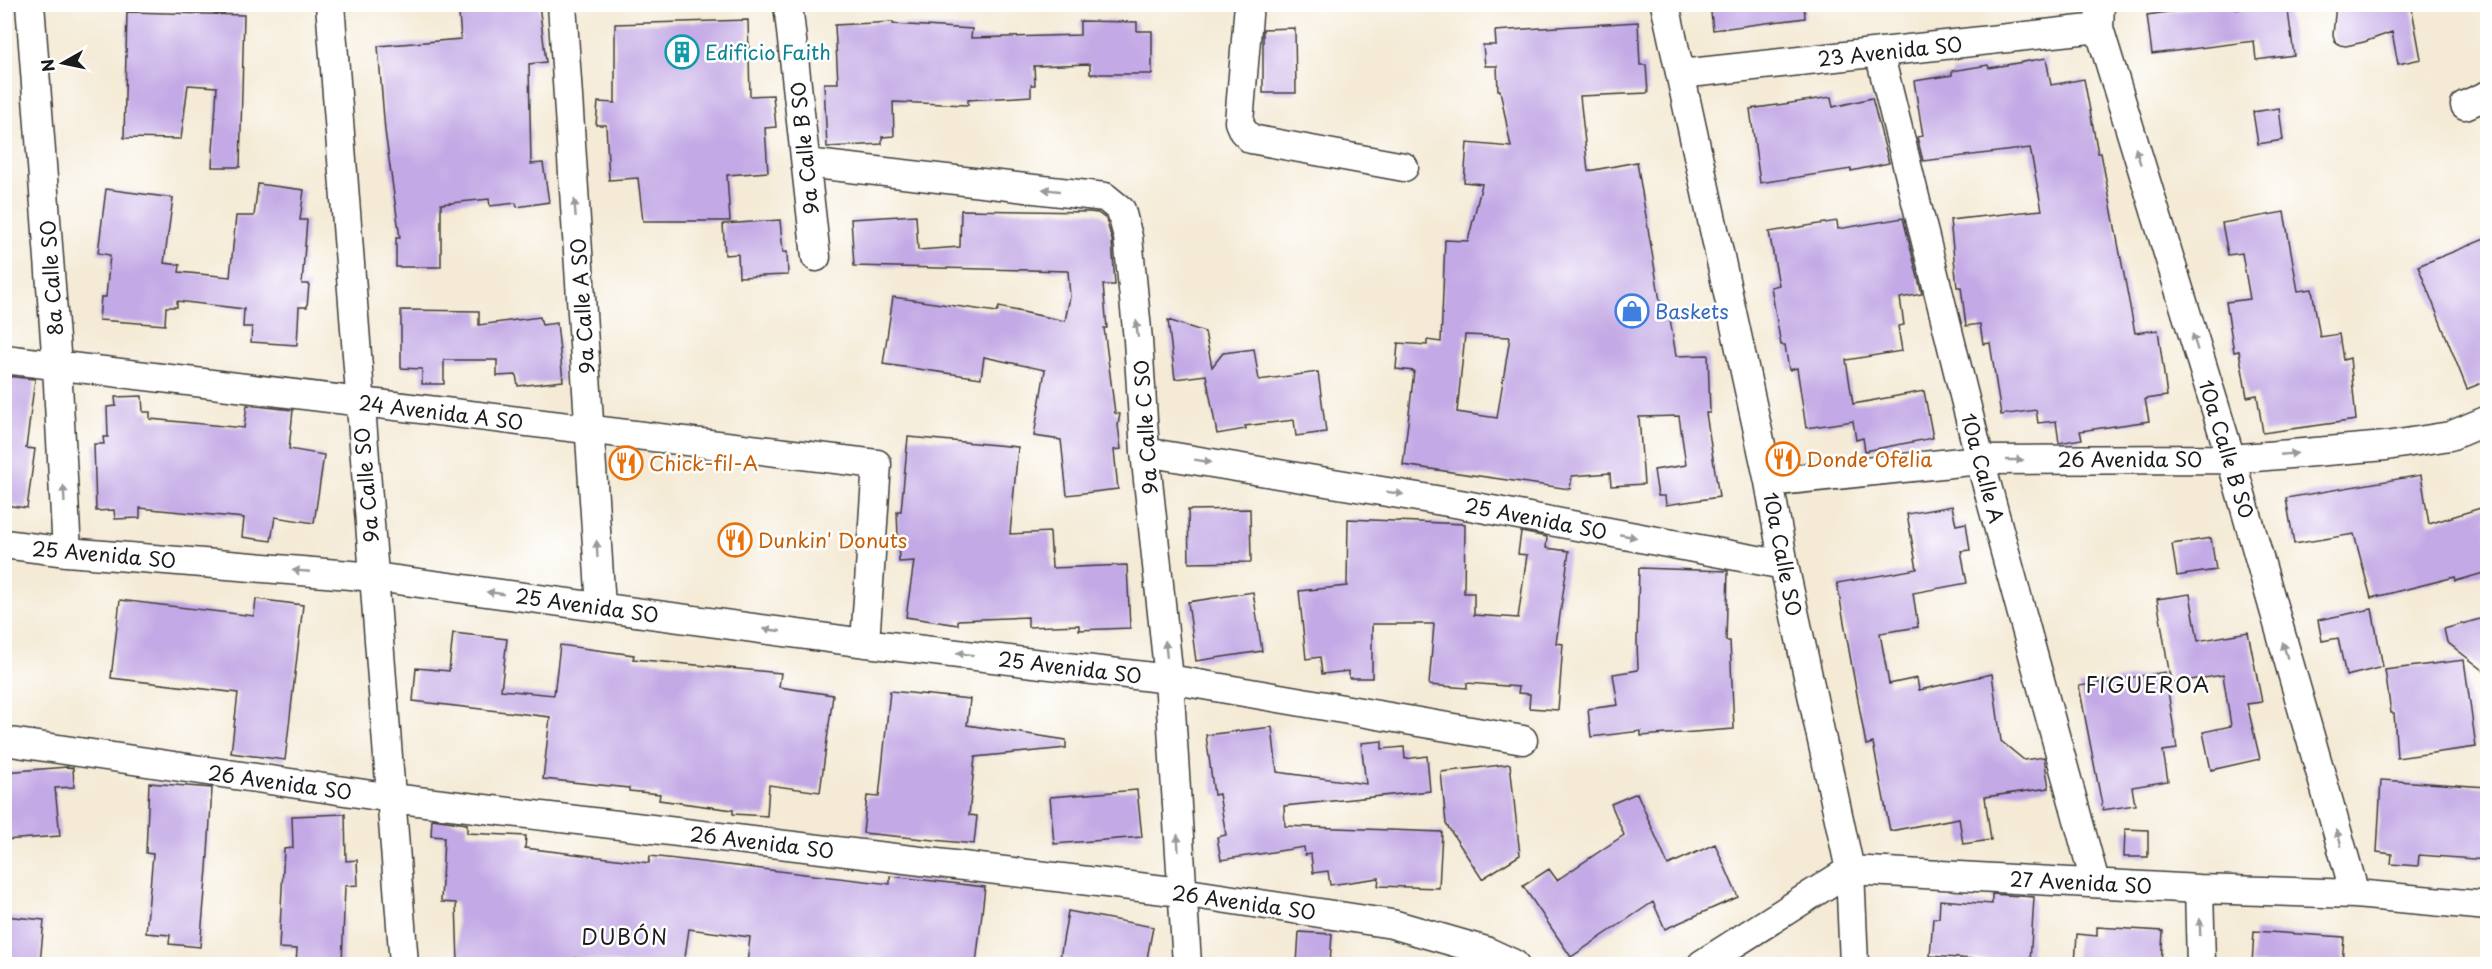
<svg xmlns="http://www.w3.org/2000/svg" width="2492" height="969" viewBox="0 0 2492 969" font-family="'Playpen Sans',sans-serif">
<rect width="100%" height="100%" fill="#fff"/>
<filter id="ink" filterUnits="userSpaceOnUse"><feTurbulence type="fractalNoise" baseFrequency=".0167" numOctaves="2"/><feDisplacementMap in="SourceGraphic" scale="12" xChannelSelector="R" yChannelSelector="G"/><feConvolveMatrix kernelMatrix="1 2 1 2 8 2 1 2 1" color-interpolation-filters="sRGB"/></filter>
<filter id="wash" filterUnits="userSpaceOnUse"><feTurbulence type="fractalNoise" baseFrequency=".008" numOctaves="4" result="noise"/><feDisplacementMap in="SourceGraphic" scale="24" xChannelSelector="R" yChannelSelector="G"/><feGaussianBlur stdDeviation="1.35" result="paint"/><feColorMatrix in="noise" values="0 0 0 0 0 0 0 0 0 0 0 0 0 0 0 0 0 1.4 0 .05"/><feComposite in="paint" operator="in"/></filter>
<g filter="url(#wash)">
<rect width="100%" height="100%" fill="#f4ead5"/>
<g id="blocks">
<path fill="#c3a9e5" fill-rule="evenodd" d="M467 4H539L546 62 529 64 531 164 543 163 549 202 517 207 516 203 490 206 489 199 441 204V267H396V238H400L385 131 378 46 461 39 459 14Z
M1710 4H1804L1805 18 1713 30Z
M2224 4H2236L2237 9 2287 4 2294 55 2256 60 2254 41 2152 54 2147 15Z
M2336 4H2411L2421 59 2398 64 2392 32 2364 42 2346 46 2340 45 2335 41 2333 35Z
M127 12 244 15 240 167H212L217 87 188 85 181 139 124 138Z
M748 20 750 96 773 95 776 127 765 128 768 172 727 175 730 221H643L638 178 609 180 606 125H596L598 102 615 103V24Z
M1080 21 1137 22V31H1152V74H1090V64L1034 66 1035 85H1031V96L968 100V105L893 102 894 136 882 137V144L827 147 824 83H838L835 25 893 22V24L972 29 971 38 1080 35Z
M1638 22 1640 65H1646L1648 93 1580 96 1588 171 1637 162 1662 313 1669 312 1676 356 1708 355 1710 413H1706L1719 497 1666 505 1665 496H1658L1654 470 1686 465 1679 416 1639 417 1644 484 1611 486 1610 473 1572 476 1570 489 1403 465 1414 371 1396 369 1398 343 1427 345V340L1441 342 1445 240 1468 241 1482 184 1464 182 1467 143 1511 147 1500 90H1498L1497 66H1485L1483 45H1496L1495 31ZM1465 335 1510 337 1497 418 1457 412Z
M1295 28 1296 93H1263V29Z
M2046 58 2051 85 2084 79 2098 153H2101L2135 333 2158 330 2167 396 2145 399 2149 421 2080 431 2082 439 2059 443 2056 421 2038 423 2036 410 2001 415 1990 343 1983 344 1980 324 1966 326 1961 287H1957L1950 220 2042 210 2030 148 1923 161 1917 137 1923 136 1914 81 1952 75V71L1988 65 1989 68Z
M1831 97 1833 107 1872 98 1889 163 1851 171V169L1760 183 1750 109Z
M2279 108 2283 140 2258 144 2253 112Z
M258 184 304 190 300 220H307L302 284H309L307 307H299L297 345 251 342 252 327H243L244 309 177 301V307H166L165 325 99 320 101 297H106L110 255 98 253 106 189 173 198 164 263 180 265 179 272 230 277 236 216H254Z
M961 210 1089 212 1098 213 1106 219 1112 240 1115 285H1103L1107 328H1104L1115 413 1120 414 1118 425 1121 449 1114 450 1118 489 1067 495 1061 440 1034 436 1045 370 984 357 981 378 883 364 893 297 997 312 999 307 1065 321 1070 297 1068 271 854 266 851 219 916 215 918 250 960 247Z
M2284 212 2298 291 2312 289 2320 337 2339 334 2343 360 2350 358 2356 420 2263 433 2257 395 2247 397 2239 351 2234 352 2226 302 2250 299 2242 253 2228 255 2222 223Z
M1903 218 1922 294 1900 298 1904 325 1898 326 1902 351 1846 360 1853 404 1924 391 1933 438 1865 451 1863 438 1856 440 1853 421 1806 428 1797 368 1789 370 1785 345H1781L1771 287 1779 285 1769 232 1837 221 1838 229Z
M780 220 783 252H787L788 275 739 277 738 254 725 255 723 224Z
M2487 238V381L2467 389 2418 266Z
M401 310 479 311V325L540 317 542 325 557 323 563 381 518 386 516 375 497 376V360H444V384H422V369L401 368Z
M1168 320 1205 332 1212 367 1223 353 1254 349 1259 380 1318 372 1326 432 1296 436 1294 420 1245 426 1246 429 1217 434 1206 375 1175 379Z
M4 376 35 379 26 448 35 449 27 508 4 505Z
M142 396 143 412H150V419L244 428 247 405 293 410 289 449 324 455 314 523 275 517 271 541 242 537 244 518 140 508V518L115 519 114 510 96 511 94 444H104L103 437H108L107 407 116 406 115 397Z
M908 437 1018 447 1010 534 1050 532 1052 568 1127 565 1130 628 1079 630V625L1028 627V617L958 620V625L906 617 914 561 899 562 897 511H901Z
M2421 475 2429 524 2487 506V572L2456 581 2455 577 2371 598 2354 534 2294 544 2286 498Z
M1952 506 1956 525 1966 523 1970 550 1961 551 1967 583 1913 593 1918 627 1880 633 1889 684 1917 678 1919 690 1992 674 2001 741 2024 760 2044 757 2049 788 1985 797 1991 840 1963 844 1959 818 1890 831 1873 743 1866 745 1837 583 1917 569 1907 514Z
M1250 509 1251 562 1189 563 1188 510Z
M1348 519 1465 524 1464 593H1474V615L1518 618 1527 555 1518 554 1521 532 1547 537 1546 548 1569 551 1556 643 1563 644 1558 710 1529 708 1530 694 1518 693 1519 687 1467 683V688L1429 685 1434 624H1372V678H1349V671L1322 674 1320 657 1306 659 1299 591 1347 586Z
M2211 538 2216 570 2177 576 2172 544Z
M1639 568 1728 571 1726 641H1730L1734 729 1641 736V731L1591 737 1588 709 1618 705 1613 674 1638 670 1637 641Z
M1253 592 1262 651 1196 661 1188 602Z
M2190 594 2198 641 2248 632 2262 702 2247 704 2260 759 2211 770 2203 732 2231 726 2223 675 2171 683 2157 599Z
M256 599 303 605 285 760 231 753 238 693 111 678 120 600 254 616Z
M2372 609 2383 667 2346 676 2338 638 2322 641 2318 620Z
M2487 617V673L2447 642 2444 629Z
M453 633 507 639 501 690 554 695 560 645 634 655 633 659 781 673 779 687 833 695 820 792 769 785 767 816 733 814V810L659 800 660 794 629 791V788L543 779 550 717 413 701 416 668 449 671Z
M2464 660 2476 747 2397 758 2394 713H2391L2385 670Z
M2165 672 2177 749 2163 751 2168 781 2132 787 2135 805 2103 810 2079 686Z
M890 691 970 699 967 725 1066 740V748L975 757 969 815 977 816 974 844 863 833 867 796 879 797Z
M1272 727 1277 772 1366 784 1361 743 1382 741V749L1404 747 1405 759 1427 756 1430 791 1284 806 1285 826 1442 832 1439 888 1378 886 1379 878 1330 885 1328 871 1313 873 1311 854 1305 855 1304 847 1221 860 1217 837 1226 835 1219 794 1214 795 1206 735Z
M1510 764 1520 855 1482 879 1446 824 1441 772Z
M67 767 73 768 74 787 55 788 60 836 4 840V772Z
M2381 780 2487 787V860L2419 855 2418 866 2391 864 2392 854 2377 852Z
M149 783 212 788 207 869 200 947 169 944 170 935 146 933 153 854 146 853Z
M1137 790 1142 837 1054 844 1050 797Z
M1637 793 1668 865 1715 844 1738 897 1665 929 1653 902 1571 957 1523 886 1549 869 1557 880 1624 835 1611 804Z
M345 814 346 861 357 860 358 885 345 886 342 964H296L297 949 279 948 284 849 293 848 292 816Z
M432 819 467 824V833L526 836 525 848 649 863 650 856 890 884V876L985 887 976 964H747L750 937 689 929 684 964H625L575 958 574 964H458L456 903 441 902 444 837 431 836Z
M2125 829 2148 830V857H2124Z
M1992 894 2034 897 2030 963 1930 956 1933 918H1939L1940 900 1992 904Z
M1068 911 1153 927 1146 964H1094L1060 958Z
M4 916 44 920 40 964H4Z
M2097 927 2163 931 2161 964H2075L2077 934 2097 936Z
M2254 931 2344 937 2342 964H2252Z
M1299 932 1332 934 1330 964H1297Z"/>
</g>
</g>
<g filter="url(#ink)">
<use href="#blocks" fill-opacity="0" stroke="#3c3b38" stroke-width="1.5"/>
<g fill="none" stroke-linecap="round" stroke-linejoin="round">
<defs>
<path id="minor" d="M30 4 57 366 67 552
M330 4C353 325 380 644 404 964
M562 4 601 607
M788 4 816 257
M1249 4 1239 122 1243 131 1251 139 1404 167
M1665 4 1769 482 1784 565 1850 870 1854 964
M2100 4 2099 28 2231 459 2355 894
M1879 52 1980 460 2095 882
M1681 74 2099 28
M2465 105 2488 95
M806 163 1105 197 1121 210 1128 237 1138 340 1145 452 1169 679 1187 964
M4 359 877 464 865 643
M1145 452 1460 504 1784 565
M1769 482 1980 460 2231 459 2386 446 2450 436 2488 420
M4 544 67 552 375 577 865 643 1169 679 1523 740
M4 741 392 798 1181 892 1392 924 1486 951 1514 964
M2199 889 2201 964
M1702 964 1850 870 2199 889 2355 894 2488 906"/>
</defs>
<use href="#minor" stroke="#3c3b38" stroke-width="31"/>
<use href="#minor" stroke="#fff" stroke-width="28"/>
</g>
<defs><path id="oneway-solid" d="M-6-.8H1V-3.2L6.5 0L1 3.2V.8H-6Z" transform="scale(1.5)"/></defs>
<g fill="#999">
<use href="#oneway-solid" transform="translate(2138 156) rotate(-107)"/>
<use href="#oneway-solid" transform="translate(1051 190) rotate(-174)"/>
<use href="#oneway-solid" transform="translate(575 208) rotate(-94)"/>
<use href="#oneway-solid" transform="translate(1137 329) rotate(-96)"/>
<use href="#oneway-solid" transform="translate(2195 342) rotate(-107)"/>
<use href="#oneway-solid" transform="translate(2289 454) rotate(-5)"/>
<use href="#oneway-solid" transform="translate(2015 460)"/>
<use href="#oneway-solid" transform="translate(1203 461) rotate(9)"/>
<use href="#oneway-solid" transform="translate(1395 493) rotate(9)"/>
<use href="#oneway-solid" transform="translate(64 494) rotate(-93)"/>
<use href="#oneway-solid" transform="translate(1628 536) rotate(11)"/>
<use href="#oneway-solid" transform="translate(597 549) rotate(-93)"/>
<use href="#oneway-solid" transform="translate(301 571) rotate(-175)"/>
<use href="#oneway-solid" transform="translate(495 593) rotate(-172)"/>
<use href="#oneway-solid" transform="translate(772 630) rotate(-172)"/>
<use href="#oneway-solid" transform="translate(1166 649) rotate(-96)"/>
<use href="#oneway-solid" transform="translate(2285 650) rotate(-106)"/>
<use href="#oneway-solid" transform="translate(965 654) rotate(-173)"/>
<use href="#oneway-solid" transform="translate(2339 838) rotate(-106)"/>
<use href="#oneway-solid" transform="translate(1178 843) rotate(-93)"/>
<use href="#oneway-solid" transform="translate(2200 927) rotate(-91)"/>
</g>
</g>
<defs>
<symbol id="building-ring" viewBox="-11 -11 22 22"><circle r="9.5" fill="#fff" stroke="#0f9aa8" stroke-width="1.5"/><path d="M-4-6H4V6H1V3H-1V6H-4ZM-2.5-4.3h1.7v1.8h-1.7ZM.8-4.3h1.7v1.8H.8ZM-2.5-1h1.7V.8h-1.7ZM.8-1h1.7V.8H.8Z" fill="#0f9aa8"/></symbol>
<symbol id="shop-ring" viewBox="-11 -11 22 22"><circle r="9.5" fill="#fff" stroke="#3f7fe0" stroke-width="1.5"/><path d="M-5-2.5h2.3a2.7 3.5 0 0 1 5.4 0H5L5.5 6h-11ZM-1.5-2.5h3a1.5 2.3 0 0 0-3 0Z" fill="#3f7fe0"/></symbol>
<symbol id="restaurant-ring" viewBox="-11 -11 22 22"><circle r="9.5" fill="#fff" stroke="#e8710a" stroke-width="1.5"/><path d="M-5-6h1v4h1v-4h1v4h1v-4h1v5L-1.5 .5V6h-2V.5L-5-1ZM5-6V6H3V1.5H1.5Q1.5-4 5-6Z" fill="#e8710a"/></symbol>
</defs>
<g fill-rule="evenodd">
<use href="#building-ring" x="663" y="33" width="38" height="38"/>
<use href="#shop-ring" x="1613" y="292" width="38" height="38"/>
<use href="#restaurant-ring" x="1764" y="440" width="38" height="38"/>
<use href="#restaurant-ring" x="607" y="444" width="38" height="38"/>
<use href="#restaurant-ring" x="716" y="521" width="38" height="38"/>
</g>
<g text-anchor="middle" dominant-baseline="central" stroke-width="5" stroke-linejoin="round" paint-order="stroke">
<g font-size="20" fill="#1c1c1c" stroke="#fff">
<text transform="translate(1890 51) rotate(-6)">23 Avenida SO</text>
<text transform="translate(804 148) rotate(-96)">9a Calle B SO</text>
<text transform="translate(51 278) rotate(-94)">8a Calle SO</text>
<text transform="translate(582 306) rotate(-94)">9a Calle A SO</text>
<text transform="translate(441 412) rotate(7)">24 Avenida A SO</text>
<text transform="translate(1145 427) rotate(-94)">9a Calle C SO</text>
<text transform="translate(2227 449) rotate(73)">10a Calle B SO</text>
<text x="2130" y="459">26 Avenida SO</text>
<text transform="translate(1983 468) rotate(75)">10a Calle A</text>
<text transform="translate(366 485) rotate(-95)">9a Calle SO</text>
<text transform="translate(1536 518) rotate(11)">25 Avenida SO</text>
<text transform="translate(104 554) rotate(5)">25 Avenida SO</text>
<text transform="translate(1783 554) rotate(79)">10a Calle SO</text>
<text transform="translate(587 605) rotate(8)">25 Avenida SO</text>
<text transform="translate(1070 667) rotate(7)">25 Avenida SO</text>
<text transform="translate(280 782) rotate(8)">26 Avenida SO</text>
<text transform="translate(762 842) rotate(7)">26 Avenida SO</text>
<text transform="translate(2081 882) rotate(3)">27 Avenida SO</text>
<text transform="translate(1244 902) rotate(8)">26 Avenida SO</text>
</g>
<g font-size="20" fill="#0d838f" stroke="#fff" text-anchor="start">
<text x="705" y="52">Edificio Faith</text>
</g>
<g font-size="20" fill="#366cbe" stroke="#fff" text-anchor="start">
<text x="1655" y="311">Baskets</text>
</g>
<g font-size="20" fill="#c56008" stroke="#fff" text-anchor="start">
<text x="1806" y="459">Donde Ofelia</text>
<text x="649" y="463">Chick-fil-A</text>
<text x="758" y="540">Dunkin' Donuts</text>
</g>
<g font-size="21" letter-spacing="1.5" fill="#1c1c1c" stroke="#fff">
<text x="2148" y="684">FIGUEROA</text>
<text x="625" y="936">DUBÓN</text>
</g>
</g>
<rect width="2492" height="969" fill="none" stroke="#fff" stroke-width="24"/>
<g transform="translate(63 63) rotate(261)" stroke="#ffffff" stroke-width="4.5" paint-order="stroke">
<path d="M0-4.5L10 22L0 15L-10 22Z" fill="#1c1c1c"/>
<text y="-9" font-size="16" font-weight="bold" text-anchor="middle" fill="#1c1c1c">N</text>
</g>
</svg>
